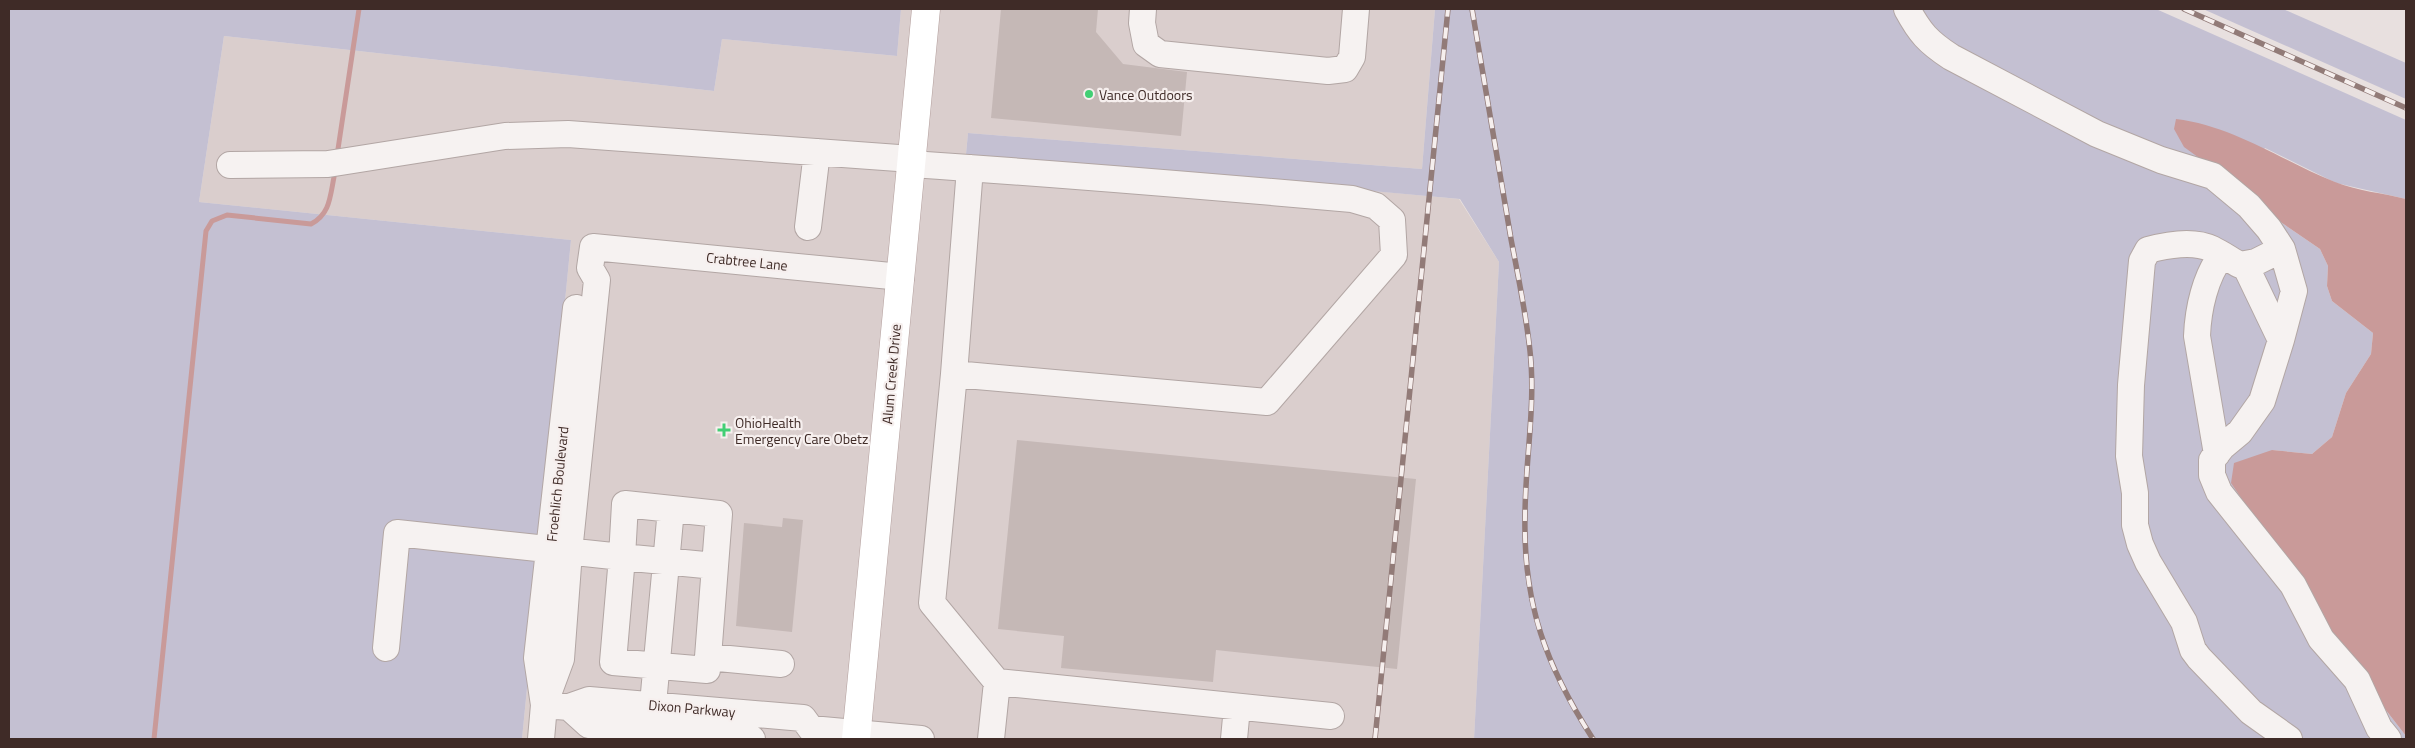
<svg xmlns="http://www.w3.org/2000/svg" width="2415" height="748" viewBox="0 0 2415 748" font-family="'Titillium Web',sans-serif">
<rect width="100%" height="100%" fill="#e8e0df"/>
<path fill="#dacecd" d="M901 9H1435L1422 169 968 133 966 153 1459 199 1499 262 1474 739H522L571 240 199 202 224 36 714 91 722 39 897 56Z"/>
<path fill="#c4c0d2" d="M23 9H901L897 56 722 39 714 91 224 36 199 202 571 240 522 739H9V10Z
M1435 9H2156L2406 120V199L2336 183 2265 148 2235 184 2282 223 2320 249 2328 266 2327 286 2332 301 2373 333 2371 354 2346 393 2332 437 2312 454 2272 450 2375 696 2406 736V739H1474L1499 262 1460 199 966 154 968 133 1422 169Z
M2203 9H2283L2406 63V99Z"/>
<path fill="#c99a99" d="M2176 119C2234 126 2282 161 2335 182 2357 191 2383 193 2406 199V736L2375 696 2231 483 2234 463 2272 450 2312 454 2332 437 2346 393 2371 354 2373 333 2332 301 2327 286 2328 266 2320 249 2282 223 2235 184 2184 147 2174 129Z"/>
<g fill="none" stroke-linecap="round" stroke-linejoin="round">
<path stroke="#c99a99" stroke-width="5" d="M338 149 359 9
M154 739 206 231 212 221 227 215 311 224C330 214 330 197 334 177"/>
</g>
<path fill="#c5b8b6" d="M1001 9H1098L1096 32 1123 64 1187 72 1181 136 991 118Z
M1017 440 1416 479 1397 669 1216 650 1213 682 1061 668 1064 636 998 629Z
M783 518 803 520 792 632 736 626 744 523 782 527Z"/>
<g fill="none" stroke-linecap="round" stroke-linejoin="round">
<defs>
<path id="minor" d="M1143 9 1142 23 1146 44 1160 54 1328 71 1345 69 1352 57 1356 9
M1907 9C1920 33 1928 42 1951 57L2097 134 2161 160 2213 176 2249 206 2269 229 2282 249 2294 291 2281 340 2262 401 2240 432 2222 447 2212 460V475L2219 492 2293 585 2321 639 2357 680 2379 728 2388 739
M911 164C1058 174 1205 186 1352 199L1376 206 1392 220 1394 255 1267 402 954 374 970 168
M230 165 328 164 505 136 568 134 912 159
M808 227 817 152
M2282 249 2256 262 2240 265C2231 260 2222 254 2212 249 2194 240 2166 245 2148 250L2142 261 2131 385 2129 456 2135 493V525L2140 544 2148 562 2184 622 2193 650 2199 658 2251 712 2289 739
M2245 265 2281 340
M954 374 932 603 997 682 991 739
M2217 454 2197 336C2198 310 2205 276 2222 255
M386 648 397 533 622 557 613 662 707 670 719 514 625 504 622 557 715 566
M708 657 781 664
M997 682 1331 716
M653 704 671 509
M544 705 561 659 569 552 597 280 590 268 593 247 901 277
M544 705 569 707 589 700 803 718 811 729 921 739
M569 707 589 725 752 739
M541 739 544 705 537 658 576 308
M1234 739 1237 707"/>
<path id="major" d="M856 739 926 9"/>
</defs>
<use href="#minor" stroke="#b2a6a4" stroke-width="28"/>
<use href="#major" stroke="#b4a09e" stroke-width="29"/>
<use href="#minor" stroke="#f6f2f1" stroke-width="26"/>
<use href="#major" stroke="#fff" stroke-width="28"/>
<defs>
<path id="rail" d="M1472 9C1485 86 1498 162 1511 239 1518 276 1526 313 1530 351 1536 406 1525 461 1525 516 1523 604 1546 666 1593 739
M2184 9 2406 108
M1375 739 1448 9"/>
</defs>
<use href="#rail" stroke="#927b78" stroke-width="5.5"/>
<use href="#rail" stroke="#f6efee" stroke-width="4" stroke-dasharray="11" stroke-linecap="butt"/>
</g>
<g fill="#42cf74" stroke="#f6efee" stroke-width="2">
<circle cx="1089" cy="94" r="5"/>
<path d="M721.5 422.5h5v5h5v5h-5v5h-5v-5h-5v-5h5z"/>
</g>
<g text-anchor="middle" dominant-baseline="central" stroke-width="4.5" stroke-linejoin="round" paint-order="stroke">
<g font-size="14" fill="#3f2b27" stroke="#f6efee" text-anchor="start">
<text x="1099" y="94">Vance Outdoors</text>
<text x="735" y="422">OhioHealth<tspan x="735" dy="16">Emergency Care Obetz</tspan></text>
</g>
<g font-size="14" fill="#3f2b27" stroke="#f6efee">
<text transform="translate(747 261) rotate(6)">Crabtree Lane</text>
<text transform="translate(891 374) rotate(-85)">Alum Creek Drive</text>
<text transform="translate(557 484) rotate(-84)">Froehlich Boulevard</text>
<text transform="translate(692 708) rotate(5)">Dixon Parkway</text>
</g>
</g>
<rect width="2415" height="748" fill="none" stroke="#3f2b27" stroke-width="20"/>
</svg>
